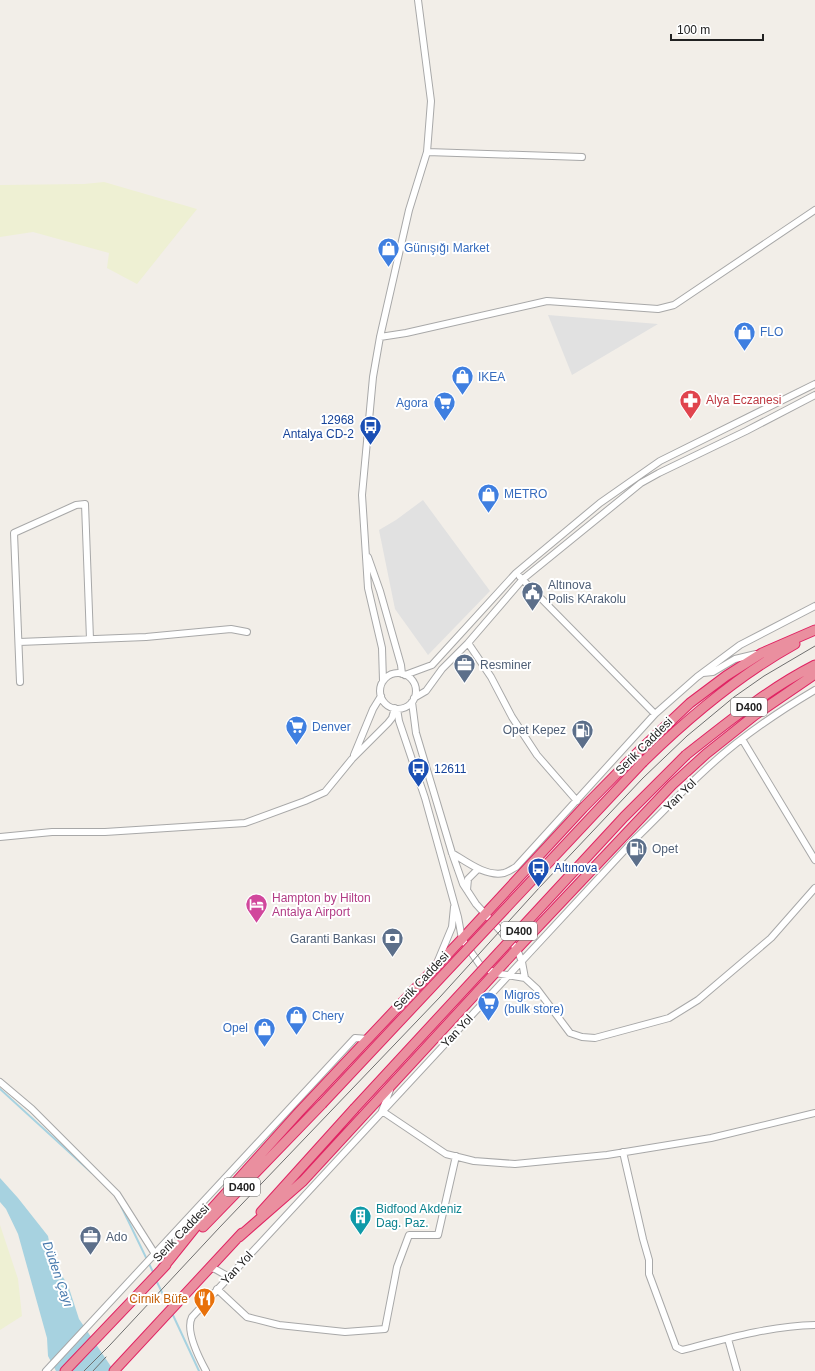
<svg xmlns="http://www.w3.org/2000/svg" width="815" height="1371" viewBox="0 0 815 1371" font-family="Arial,sans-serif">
<rect width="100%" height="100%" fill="#f2eee8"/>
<path fill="#eef0d3" d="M104 182 197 209 137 284 107 268 109 253 33 232 0 237V185L84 184Z
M0 1225 18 1279 22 1316 0 1330Z"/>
<path fill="#e1e1e1" d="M548 315 658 324 572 375Z
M423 500 490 591 428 655 395 609 379 530 396 520Z"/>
<path fill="#a7d2e0" d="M0 1178 18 1198 48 1236 53 1262 68 1285 79 1319 114 1371H56L48 1356 47 1338 18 1234 6 1209 0 1202Z"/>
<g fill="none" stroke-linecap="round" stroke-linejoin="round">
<path stroke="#a7d2e0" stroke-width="2" d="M0 1089 92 1173
M121 1206 154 1274
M156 1280 169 1307
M172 1313 199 1371"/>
<defs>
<path id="minor" d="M427 152 582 157
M380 337 406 333 547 301 658 309 674 305 815 210
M368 557 380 591 401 665 402 674
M520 577 655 714
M19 642 146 637 231 629 247 632
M468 643 491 677 512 717 537 755 577 801
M703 673 713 672 735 659 756 654
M380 691a18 18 0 1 1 36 0a18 18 0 1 1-36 0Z
M405 675 432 665 516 573 600 503 660 461 815 384
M383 681 382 648 368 588 362 495 373 377 380 337 409 210 427 152 431 101 418 0
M20 682 14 533 76 505 85 504 90 639
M414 698 426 691 442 669 468 643 523 579 641 483 659 473 746 431 815 395
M412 702 416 733 452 853 463 884 476 904 517 949 522 962 525 978
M397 709 399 721 425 798 458 917 462 939 480 965 495 973 525 978 537 989 570 1033 582 1037 595 1038 669 1018 698 1000 771 938 815 888
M742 739 815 860
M354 755 373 709 381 696
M0 837 52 832H105L245 823 305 801 325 792 352 759 388 723 392 718 395 708
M452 853C467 862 486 877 504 873 508 872 512 869 516 867L655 714 697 677 740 645 815 606
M467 890 468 879 478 869
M437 963 452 927 454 907
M0 1082 32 1109 117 1194 155 1254
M390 1090 382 1111 446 1154 474 1161 515 1164 607 1155 711 1138 815 1113
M623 1152 643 1239 649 1260V1274L676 1347 682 1350C725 1339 770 1326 815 1325
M209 1268 215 1269 229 1277
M217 1289 247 1317 279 1325 345 1332 385 1329 397 1267 409 1235H438L456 1156
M728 1339 737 1371
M46 1371 355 1038 368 1039
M206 1371C199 1358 185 1330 192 1317L634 840C658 817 680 793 704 771 737 740 776 713 815 690"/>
<path id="highway" d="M686 755C728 722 768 689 815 665
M643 762C689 717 739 675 795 644
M261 1212 354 1109
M203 1227 322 1104
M239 1237 303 1181 517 949 672 785 706 754 755 715 815 674
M162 1269 198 1224 299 1112 462 939 583 808 639 751 690 703 726 676 762 653 815 630
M65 1371 166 1265
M114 1371 242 1233"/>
</defs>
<use href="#minor" stroke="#a8a8a8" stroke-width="8"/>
<use href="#highway" stroke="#e02463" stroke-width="11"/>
<use href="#minor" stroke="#fff" stroke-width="6"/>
<use href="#highway" stroke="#ea8f9f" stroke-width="9"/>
<path stroke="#6f6f6f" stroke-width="1" d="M84 1371 110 1345 219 1228 440 997 539 888 643 778 687 736 734 697 764 676 815 646
M93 1371 106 1357"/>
<defs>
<path id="highway-bridge" d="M322 1104 643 762
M354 1109 624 817 686 755"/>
</defs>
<use href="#highway-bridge" stroke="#e02463" stroke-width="11" stroke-linecap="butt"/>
<use href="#highway-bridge" stroke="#ea8f9f" stroke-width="9"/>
</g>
<defs>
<symbol id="shop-pin" viewBox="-11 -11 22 30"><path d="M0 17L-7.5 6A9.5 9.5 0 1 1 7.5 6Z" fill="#3f7fe0" stroke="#fff"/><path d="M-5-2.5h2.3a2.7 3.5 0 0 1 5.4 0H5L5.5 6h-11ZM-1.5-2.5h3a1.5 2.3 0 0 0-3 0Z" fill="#fff"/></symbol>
<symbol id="pharmacy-pin" viewBox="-11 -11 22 30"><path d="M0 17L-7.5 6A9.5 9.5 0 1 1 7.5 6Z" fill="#e0444e" stroke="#fff"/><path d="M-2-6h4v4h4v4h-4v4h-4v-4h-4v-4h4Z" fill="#fff"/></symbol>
<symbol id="supermarket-pin" viewBox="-11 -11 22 30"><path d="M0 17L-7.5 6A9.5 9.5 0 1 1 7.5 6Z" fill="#3f7fe0" stroke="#fff"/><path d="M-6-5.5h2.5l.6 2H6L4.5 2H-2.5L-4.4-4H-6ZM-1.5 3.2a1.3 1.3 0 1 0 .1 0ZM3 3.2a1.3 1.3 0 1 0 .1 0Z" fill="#fff"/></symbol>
<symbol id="bus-pin" viewBox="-11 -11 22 30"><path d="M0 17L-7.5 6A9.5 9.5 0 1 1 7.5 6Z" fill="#1a4fb4" stroke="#fff"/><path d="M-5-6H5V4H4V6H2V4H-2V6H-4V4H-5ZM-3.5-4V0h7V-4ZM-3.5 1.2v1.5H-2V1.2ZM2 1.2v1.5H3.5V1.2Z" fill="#fff"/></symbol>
<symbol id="civic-pin" viewBox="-11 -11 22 30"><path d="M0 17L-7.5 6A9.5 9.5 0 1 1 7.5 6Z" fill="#5c6f8a" stroke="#fff"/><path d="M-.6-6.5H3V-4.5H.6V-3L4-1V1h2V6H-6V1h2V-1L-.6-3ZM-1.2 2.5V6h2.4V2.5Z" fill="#fff"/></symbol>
<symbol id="office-pin" viewBox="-11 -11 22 30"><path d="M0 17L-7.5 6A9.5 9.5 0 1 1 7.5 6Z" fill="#5c6f8a" stroke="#fff"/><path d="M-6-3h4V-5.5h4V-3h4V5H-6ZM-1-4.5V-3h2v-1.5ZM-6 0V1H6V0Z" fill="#fff"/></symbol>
<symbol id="fuel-pin" viewBox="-11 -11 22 30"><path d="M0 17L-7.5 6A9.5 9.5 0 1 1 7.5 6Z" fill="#5c6f8a" stroke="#fff"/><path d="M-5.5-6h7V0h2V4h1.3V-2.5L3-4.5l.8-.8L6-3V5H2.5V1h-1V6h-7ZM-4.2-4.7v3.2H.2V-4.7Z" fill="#fff"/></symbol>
<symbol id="hotel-pin" viewBox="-11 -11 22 30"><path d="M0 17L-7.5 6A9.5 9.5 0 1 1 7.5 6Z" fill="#d1479c" stroke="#fff"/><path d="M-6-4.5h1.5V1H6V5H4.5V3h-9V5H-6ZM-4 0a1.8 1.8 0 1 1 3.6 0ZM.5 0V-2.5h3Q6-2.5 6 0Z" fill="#fff"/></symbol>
<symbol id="bank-pin" viewBox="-11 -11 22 30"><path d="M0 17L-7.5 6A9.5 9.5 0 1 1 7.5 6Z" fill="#5c6f8a" stroke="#fff"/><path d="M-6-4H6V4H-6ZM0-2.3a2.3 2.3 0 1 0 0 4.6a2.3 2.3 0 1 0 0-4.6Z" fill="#fff"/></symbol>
<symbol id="building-pin" viewBox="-11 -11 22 30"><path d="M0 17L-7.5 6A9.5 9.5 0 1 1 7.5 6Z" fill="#0f9aa8" stroke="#fff"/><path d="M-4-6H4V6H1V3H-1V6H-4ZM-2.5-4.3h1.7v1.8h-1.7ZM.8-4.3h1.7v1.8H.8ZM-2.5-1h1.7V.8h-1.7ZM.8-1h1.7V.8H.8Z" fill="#fff"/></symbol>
<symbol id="restaurant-pin" viewBox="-11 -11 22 30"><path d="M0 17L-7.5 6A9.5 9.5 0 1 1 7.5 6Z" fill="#e8710a" stroke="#fff"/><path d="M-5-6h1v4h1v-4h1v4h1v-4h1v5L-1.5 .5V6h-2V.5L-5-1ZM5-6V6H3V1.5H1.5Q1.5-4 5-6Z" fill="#fff"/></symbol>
</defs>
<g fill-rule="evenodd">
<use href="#shop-pin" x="376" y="236" width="25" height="34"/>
<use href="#shop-pin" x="732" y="320" width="25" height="34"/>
<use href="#shop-pin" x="450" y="364" width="25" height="34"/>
<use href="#pharmacy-pin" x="678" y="388" width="25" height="34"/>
<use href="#supermarket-pin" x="432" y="390" width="25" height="34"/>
<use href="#bus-pin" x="358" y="414" width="25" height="34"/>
<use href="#shop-pin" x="476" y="482" width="25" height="34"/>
<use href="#civic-pin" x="520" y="580" width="25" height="34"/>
<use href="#office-pin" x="452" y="652" width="25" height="34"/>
<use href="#supermarket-pin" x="284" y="714" width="25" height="34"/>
<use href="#fuel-pin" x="570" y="718" width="25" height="34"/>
<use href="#bus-pin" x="406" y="756" width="25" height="34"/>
<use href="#fuel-pin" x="624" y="836" width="25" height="34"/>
<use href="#bus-pin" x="526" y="856" width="25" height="34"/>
<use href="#hotel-pin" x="244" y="892" width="25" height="34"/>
<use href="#bank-pin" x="380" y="926" width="25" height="34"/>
<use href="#supermarket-pin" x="476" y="990" width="25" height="34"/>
<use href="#shop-pin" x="284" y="1004" width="25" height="34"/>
<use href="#shop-pin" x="252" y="1016" width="25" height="34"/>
<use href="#building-pin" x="348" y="1204" width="25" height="34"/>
<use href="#office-pin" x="78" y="1224" width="25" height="34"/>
<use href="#restaurant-pin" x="192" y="1286" width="25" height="34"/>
</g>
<g text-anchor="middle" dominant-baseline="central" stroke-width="4" stroke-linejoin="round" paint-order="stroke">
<g fill="#fff" stroke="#646464" stroke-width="1">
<rect x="731" y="698" width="36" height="18" rx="3"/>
<rect x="501" y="922" width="36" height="18" rx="3"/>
<rect x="224" y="1178" width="36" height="18" rx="3"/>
</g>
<g font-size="11" font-weight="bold" fill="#212121">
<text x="749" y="707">D400</text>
<text x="519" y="931">D400</text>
<text x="242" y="1187">D400</text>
</g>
<g font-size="12" fill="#366cbe" stroke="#fff" text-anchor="start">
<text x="404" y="248">Günışığı Market</text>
<text x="760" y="332">FLO</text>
<text x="478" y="377">IKEA</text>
<text x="428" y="403" text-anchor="end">Agora</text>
<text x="504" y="494">METRO</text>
<text x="312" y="727">Denver</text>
<text x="504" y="995">Migros<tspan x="504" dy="14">(bulk store)</tspan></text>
<text x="312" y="1016">Chery</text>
<text x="248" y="1028" text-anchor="end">Opel</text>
</g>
<g font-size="12" fill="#be3a42" stroke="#fff" text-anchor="start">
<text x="706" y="400">Alya Eczanesi</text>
</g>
<g font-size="12" fill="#164399" stroke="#fff" text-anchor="start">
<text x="354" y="420" text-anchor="end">12968<tspan x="354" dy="14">Antalya CD-2</tspan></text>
<text x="434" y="769">12611</text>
<text x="554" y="868">Altınova</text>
</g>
<g font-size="12" fill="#4e5e75" stroke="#fff" text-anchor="start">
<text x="548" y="585">Altınova<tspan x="548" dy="14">Polis KArakolu</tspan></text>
<text x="480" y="665">Resminer</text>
<text x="566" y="730" text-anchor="end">Opet Kepez</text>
<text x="652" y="849">Opet</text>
<text x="376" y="939" text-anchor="end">Garanti Bankası</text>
<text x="106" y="1237">Ado</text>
</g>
<g font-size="12" fill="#212121" stroke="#fff">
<text transform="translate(644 746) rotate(-45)">Serik Caddesi</text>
<text transform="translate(680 795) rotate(-45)">Yan Yol</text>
<text transform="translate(421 981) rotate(-47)">Serik Caddesi</text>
<text transform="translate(457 1031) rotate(-47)">Yan Yol</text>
<text transform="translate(181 1233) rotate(-46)">Serik Caddesi</text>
<text transform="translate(237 1268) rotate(-47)">Yan Yol</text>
</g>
<g font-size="12" fill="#b23c85" stroke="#fff" text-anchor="start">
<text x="272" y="898">Hampton by Hilton<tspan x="272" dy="14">Antalya Airport</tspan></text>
</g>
<g font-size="12" fill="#0d838f" stroke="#fff" text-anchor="start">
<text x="376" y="1209">Bidfood Akdeniz<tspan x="376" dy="14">Dag. Paz.</tspan></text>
</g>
<g font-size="12" fill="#c56008" stroke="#fff" text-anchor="end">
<text x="188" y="1299">Cirnik Büfe</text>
</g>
<g font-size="13" font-style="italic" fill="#4779ad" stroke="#fff">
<text transform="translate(58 1274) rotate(71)">Düden Çayı</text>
</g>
</g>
<path d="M671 34v6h92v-6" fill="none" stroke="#212121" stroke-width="2"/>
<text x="677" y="34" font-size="12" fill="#212121" stroke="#ffffff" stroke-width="3" paint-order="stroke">100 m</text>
</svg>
